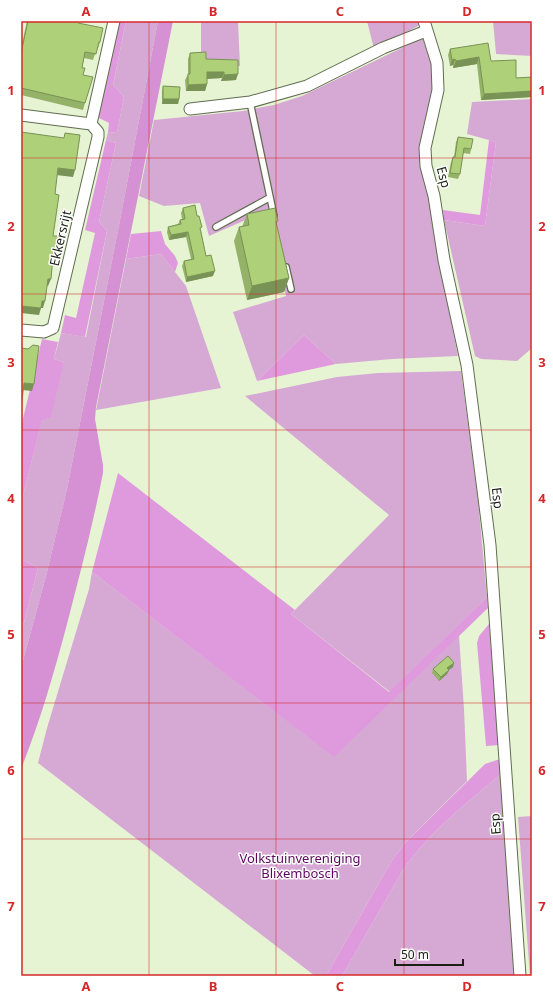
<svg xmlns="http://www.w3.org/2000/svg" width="553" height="997" viewBox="0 0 553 997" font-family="'Noto Sans',sans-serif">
<rect width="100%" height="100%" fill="#e6f4d4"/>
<path fill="#d6a9d5" d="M126 21H158L121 215 67 489 46 576 21 668V634L38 568 21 559V504L42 419 64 362 54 359 61 333 86 337 107 231 99 222 116 143 106 140 108 132 117 133 124 97 113 85Z
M201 21H238L240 66 201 67Z
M367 21H419L418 26 374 49Z
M493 21H532V56L496 54Z
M423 39 433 69 435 83 429 110 424 124 420 146 421 167 432 203 445 291 458 356 392 359 336 364 304 335 257 381 233 312 286 296 266 211 209 236 200 203 164 206 139 196 154 120 243 111 274 105 302 96 416 41Z
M532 99V348L517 361 481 359 475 356 444 220 485 226 496 142 467 134 472 102Z
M161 254 186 286 221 388 96 410 126 259Z
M461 371 478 499 487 597 390 692 291 614 389 515 245 396 337 377 378 373Z
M92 572 334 756 459 635 464 709 467 781 404 844 391 862 326 976H315L38 763 47 728 89 589Z
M501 774 512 902 514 976H342L403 870C429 832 467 803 501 774Z
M532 816V976H530L518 817Z"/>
<path fill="#df9ade" d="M117 21H126L113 85 124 97 117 133 108 132 109 123 97 117Z
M106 140 116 143 99 222 107 231 85 337 61 333 65 315 76 318 95 233 85 230Z
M489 140 496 142 485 226 444 220 443 210 480 215Z
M161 231 165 244 175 256 178 263 175 272 161 254 126 259 131 234Z
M304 335 336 364 257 381Z
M42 339 58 342 54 359 64 362 51 417 42 420 21 504V427Z
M118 473 295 610 291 614 389 692 487 597 488 608 334 757 92 572Z
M21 559 38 568 21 634Z
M489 624 499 745 486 746 477 643 479 636Z
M500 759 501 774C467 803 429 832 403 870L342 976H326L391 862 404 844 485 764Z"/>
<path fill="#d591d4" d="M158 21H173L96 407 95 419 103 465V473C93 524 80 574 67 624 54 673 40 722 21 769V668L46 576 67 489 121 215Z"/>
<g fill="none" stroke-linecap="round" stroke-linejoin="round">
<defs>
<path id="service" d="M250 102 274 216
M216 227 269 198
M286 267 291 289"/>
<path id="minor" d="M424 21 437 63 438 90 425 148 426 166 434 196 444 260 467 365 490 545 520 976
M190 109 250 102 307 86 383 48 426 31
M21 115 91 124 98 132V137L53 328 44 332 21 330
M91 124 114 21"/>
</defs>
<use href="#service" stroke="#606c50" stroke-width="8"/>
<use href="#minor" stroke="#606c50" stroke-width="13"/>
<use href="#service" stroke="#fff" stroke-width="5.5"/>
<use href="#minor" stroke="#fff" stroke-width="11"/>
</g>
<path fill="#95b368" d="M27 21H78V23L100 42 98 48H97L93 60 84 58 82 68 83 75 85 103 83 110 21 95V48Z
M450 49 491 61 516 78 532 77V97L481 100 477 64 453 68V65L450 66 448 55Z
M190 53 206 59 236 80 221 81 222 78 207 79V84L205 91H186L185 80 188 74V59Z
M163 86 179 99 178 104H162V91Z
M458 137 471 149 470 154 463 153 460 174 458 179 448 177 451 162 453 157H454L456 142Z
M183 208 201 231 206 256 213 276 186 282 182 266 184 261 191 259 186 237 169 240 167 232 168 227 178 224 180 220 182 219 181 213Z
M247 214 277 225 289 278 284 292 247 300 234 241 239 227H242Z
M454 663 453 667 449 670 447 674 439 681 432 673 433 669Z"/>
<path fill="#799255" d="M479 57 477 64 453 68 456 61Z
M455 59 453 65 450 66 452 60Z
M207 72H224L222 78 204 79Z
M238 74 236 80 221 81 224 75Z
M207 84 205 91H186L188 85Z
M532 91V97L481 100 484 94Z
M163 99H179L178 104H162Z
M58 168 75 170 73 177 56 175Z
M188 232 186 237 169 240 171 235Z
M53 257H56L53 264H51Z
M215 271 213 276 186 282 187 277Z
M289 278 284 292 247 300 252 286Z
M48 279H51L48 286 45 285Z
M42 301H45L43 308H40Z
M21 306 41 308 39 315 21 313Z
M24 383 34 384 32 391 22 390Z
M454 663 453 667 446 672 447 668Z
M449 670 447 674 439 681 441 677Z"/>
<path fill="#add079" stroke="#799255" d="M28 21H78V23L103 28 100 42H99L96 54 85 52 82 68H85L83 75 93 77 85 103 21 88V53Z
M488 43 491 61 516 60V78L532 77V91L484 94 479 57 456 61 455 59 452 60 450 49Z
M206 52V59L238 60V74L224 75V72H207V84L188 85V74H190V53Z
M163 86 180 87 179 99H163Z
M21 132 64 138 65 133 80 135 75 170 58 168 55 194 59 195 53 236H58L56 257H53L51 279H48L45 301H42L41 308 21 306Z
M458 137 473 139 471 149 464 148 460 174 450 173 453 157H455Z
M195 205 197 216H199L202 227 200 228 206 256 211 255 215 271 187 277 184 261 194 259 188 232 171 235 168 227 181 224 180 220 185 219 183 208Z
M275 208 278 221 276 222 289 278 252 286 239 227 249 225 247 214Z
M33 345 39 346 34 384 24 383 21 409V348L28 349Z
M448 656 454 663 447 668 449 670 441 677 433 669Z"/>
<path fill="none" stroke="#d62828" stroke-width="1" stroke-opacity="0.55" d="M149 21V976M276 21V976M404 21V976M21 158H532M21 294H532M21 430H532M21 567H532M21 703H532M21 839H532"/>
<g text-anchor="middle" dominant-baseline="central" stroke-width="3" stroke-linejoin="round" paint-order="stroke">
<g font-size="13" fill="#1b2015" stroke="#fff">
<text transform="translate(444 177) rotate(75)">Esp</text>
<text transform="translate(60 238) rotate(-77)">Ekkersrijt</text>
<text transform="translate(498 498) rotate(83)">Esp</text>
<text transform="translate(495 824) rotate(-94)">Esp</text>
</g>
<g font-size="13" fill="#5c065e" stroke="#fff">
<text x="300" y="858">Volkstuinvereniging<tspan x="300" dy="15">Blixembosch</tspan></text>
</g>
</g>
<rect width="553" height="997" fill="none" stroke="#ffffff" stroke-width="44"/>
<path d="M395 959v6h68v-6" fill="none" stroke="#1b2015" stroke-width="2"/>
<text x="401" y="959" font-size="12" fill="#1b2015" stroke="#ffffff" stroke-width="3" paint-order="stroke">50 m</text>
<rect x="22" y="22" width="509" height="953" fill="none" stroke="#d62828" stroke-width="1.5"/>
<g font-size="13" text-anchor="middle" font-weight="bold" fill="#d62828">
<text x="86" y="16">A</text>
<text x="213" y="16">B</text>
<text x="340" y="16">C</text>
<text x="467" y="16">D</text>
<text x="11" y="95">1</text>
<text x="542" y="95">1</text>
<text x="11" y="231">2</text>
<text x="542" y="231">2</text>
<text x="11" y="367">3</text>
<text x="542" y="367">3</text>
<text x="11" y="503">4</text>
<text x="542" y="503">4</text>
<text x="11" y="639">5</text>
<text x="542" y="639">5</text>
<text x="11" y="775">6</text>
<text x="542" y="775">6</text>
<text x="11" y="911">7</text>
<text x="542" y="911">7</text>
<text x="86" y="991">A</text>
<text x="213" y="991">B</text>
<text x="340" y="991">C</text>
<text x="467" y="991">D</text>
</g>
</svg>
